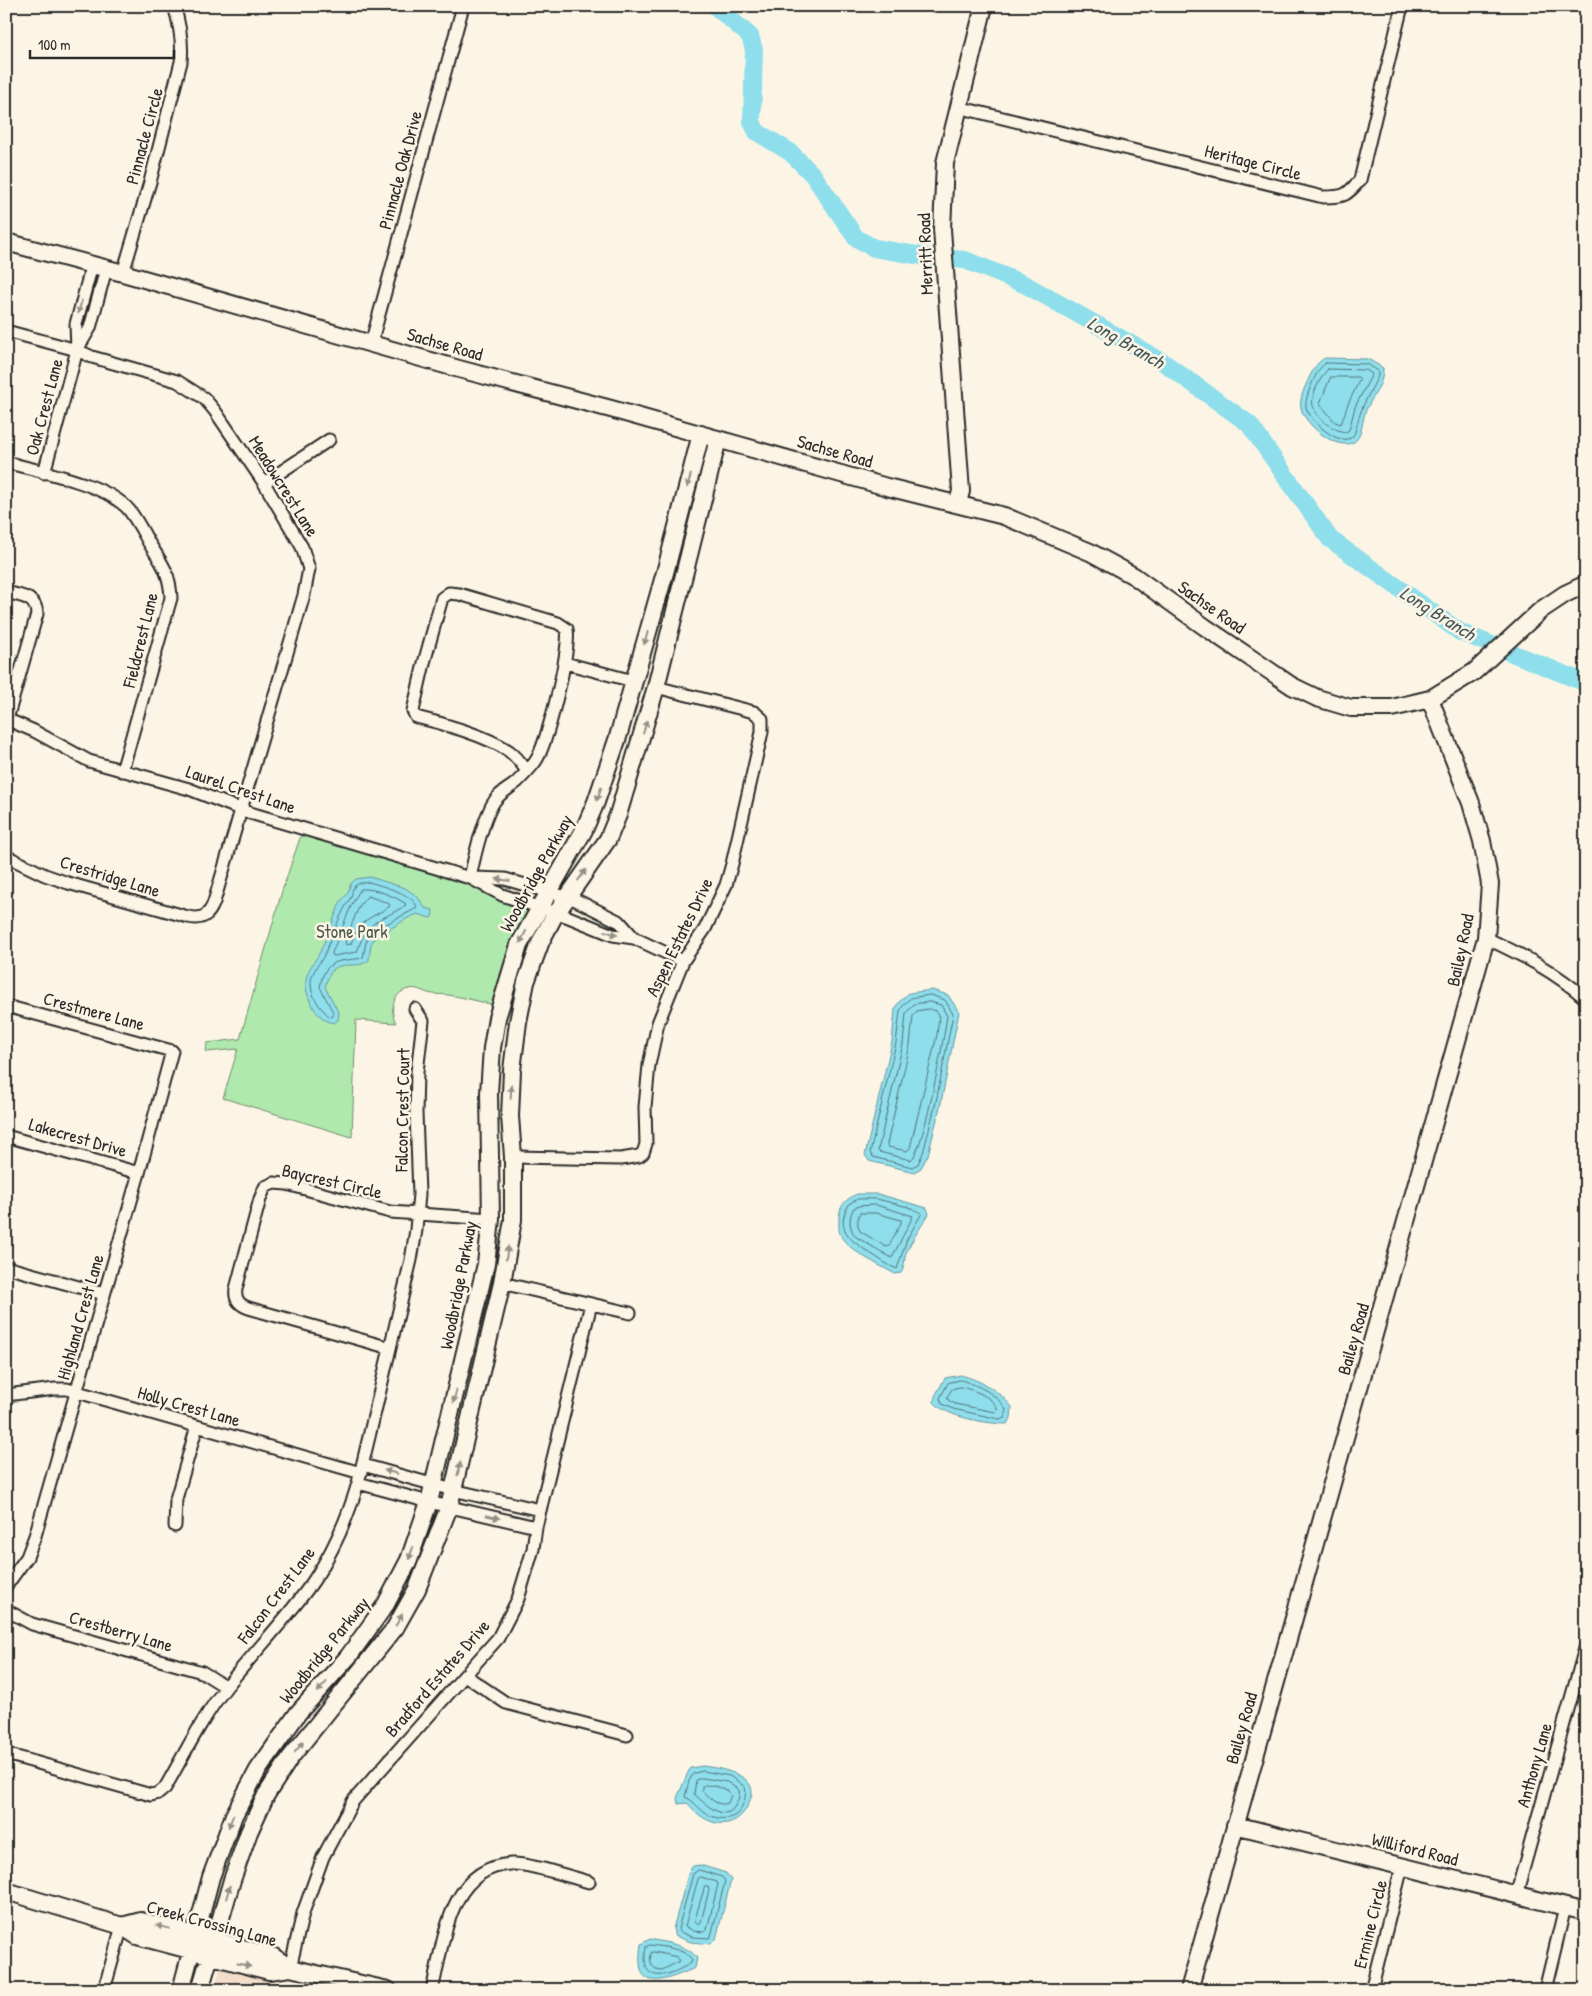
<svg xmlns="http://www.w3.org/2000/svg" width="1592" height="1996" viewBox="0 0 1592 1996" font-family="'Patrick Hand',sans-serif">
<rect width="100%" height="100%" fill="#fcf5e5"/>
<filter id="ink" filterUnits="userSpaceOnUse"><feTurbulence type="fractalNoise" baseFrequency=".02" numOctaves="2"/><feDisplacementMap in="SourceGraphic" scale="10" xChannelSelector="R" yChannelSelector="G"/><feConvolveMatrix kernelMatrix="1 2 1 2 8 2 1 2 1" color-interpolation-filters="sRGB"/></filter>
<g filter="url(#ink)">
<path fill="#f2deca" d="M221 1968 286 1986 316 1990H213Z"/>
<path fill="#b0e9ad" stroke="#6e8a6c" d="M301 835 474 884 526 909 527 913 495 1005C479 1002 464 997 448 995 442 994 434 995 428 993 421 991 417 987 409 989 393 992 389 1010 396 1023L356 1020 352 1137 223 1098 238 1049 206 1052 207 1043 240 1039 282 891Z"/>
<path fill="#8edeeb" stroke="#66969e" d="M1325 358 1368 359 1383 368C1384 383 1373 396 1366 410 1362 419 1363 436 1354 442 1337 452 1304 424 1301 408 1299 398 1305 387 1309 378 1313 370 1317 362 1325 358Z
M370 877 405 888 417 896 425 908 433 910 432 917 430 918 418 914 408 918 388 930 377 934 371 944 369 960C354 973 333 952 325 987L339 1013 338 1020 334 1023C317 1021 304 996 306 979 308 968 315 962 320 952 327 936 334 919 340 903 341 900 345 897 347 894 351 886 348 885 356 879Z
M932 990 948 995 959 1012 941 1103 928 1155 921 1168 914 1172 869 1161 865 1155 892 1042 895 1009 900 1001 909 993Z
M857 1194H878L927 1208 929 1214C921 1227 912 1239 906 1253 904 1260 905 1267 901 1273L895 1274C881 1266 847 1250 841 1236 838 1231 839 1223 839 1217 840 1205 846 1199 857 1194Z
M961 1375C982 1381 998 1390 1012 1407L1011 1418 1007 1424C989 1424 945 1417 934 1402L935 1396 945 1378Z
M703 1766C717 1768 754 1773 752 1794 752 1797 749 1802 748 1805 740 1823 722 1829 704 1818 698 1815 692 1808 687 1803L678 1804 677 1798 690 1768Z
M700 1865 726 1873 731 1880 716 1939 711 1944 691 1942 675 1936 673 1929 689 1871 693 1866Z
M650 1939C666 1943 687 1944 697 1958L695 1968C664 1981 633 1996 641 1944Z"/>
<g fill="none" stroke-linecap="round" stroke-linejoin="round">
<path stroke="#537378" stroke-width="1" d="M1326 363 1367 364 1378 371V376C1371 391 1362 405 1358 421 1356 426 1356 432 1353 436 1340 449 1309 420 1306 407 1305 399 1310 389 1313 381 1316 375 1319 367 1326 363Z
M1328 369 1366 370 1372 374 1355 407 1349 430 1346 432C1335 431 1315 419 1313 406 1310 395 1321 377 1328 369Z
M1331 377H1358L1360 379 1348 404 1341 424 1335 422 1320 404Z
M369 882C382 886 415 894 417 908L373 931 366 942 363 958C340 962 325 957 320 987L333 1012V1016L330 1017C320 1008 310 996 311 981 312 970 321 963 325 953 333 934 340 914 351 897 353 893 351 890 355 886 359 882 364 883 369 882Z
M361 889C376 888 393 896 405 903L406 905C379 923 368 917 357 952L333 956 332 953 351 906Z
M368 896 388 903 390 906C370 920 360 917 351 944L346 945 345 940C352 928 357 903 368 896Z
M931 995 945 1000 953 1014 936 1102 923 1153 918 1164 912 1167 873 1157 870 1153 896 1043 900 1011 904 1004 911 998Z
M930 1002 941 1005 947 1016C944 1037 924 1151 911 1160L879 1152 878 1150 903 1044 906 1013 914 1004Z
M930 1009 936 1011 939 1016 937 1035 910 1148 907 1151 888 1147 887 1144 910 1045 913 1016 917 1011Z
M877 1199 908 1207 922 1213 907 1239 897 1269C889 1266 881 1260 873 1255 853 1242 832 1230 850 1203L858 1199Z
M876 1205 913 1216 892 1258 856 1237C849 1229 848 1217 854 1208L859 1206Z
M860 1213H876L901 1220V1223L889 1246 886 1247 860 1231C857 1226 857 1217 860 1213Z
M961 1380C980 1386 995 1393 1006 1409L1005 1418 999 1419 953 1409 942 1404 940 1398 948 1383Z
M961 1387C973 1390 995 1397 998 1411L995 1412 955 1404 948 1400 947 1397 952 1389Z
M703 1771 730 1776 745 1787C747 1794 744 1803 740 1810 734 1821 717 1820 707 1814 699 1810 694 1800 685 1797L689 1781 693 1774Z
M703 1778 727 1782 739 1790C740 1795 738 1801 735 1806 725 1824 703 1802 694 1794L696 1780Z
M705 1785C715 1786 725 1787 731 1795L728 1803C717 1807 710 1798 702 1791V1787Z
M699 1870 722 1877 725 1881 711 1936 709 1938 692 1937 680 1932 678 1929 693 1874Z
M701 1877 717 1882 718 1884 707 1930 704 1932 693 1931 685 1926 698 1879Z
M705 1887H708L709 1890 701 1922 697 1924 695 1920Z
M650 1945C663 1947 685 1948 692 1960L691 1963C668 1977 639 1987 646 1947Z
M654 1952 677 1957 680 1961 662 1970 656 1969C650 1965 650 1960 651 1953Z"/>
<path stroke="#8edeeb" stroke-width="18" d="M715 6 750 36 754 50 752 122 757 132 790 152 813 175 856 238 874 248 928 257 965 260 1026 285 1163 362 1249 424 1330 539 1460 632 1586 683"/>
<defs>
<path id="street" d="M958 107 1323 197C1345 197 1346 196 1360 180L1402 6
M123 273 150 182 181 62C183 42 180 25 174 6
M6 331 77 350 92 357 177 381 204 398 215 411 264 483 302 547 309 569 304 595 214 902C209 916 202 920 188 917L68 883 45 875 6 856
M371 344 463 6
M77 350 76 324 92 265
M6 462C40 472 106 483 129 510 137 520 143 532 149 543 162 563 170 573 171 598L122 771
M44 473 77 350 90 328 106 269
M264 483 329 440
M6 592C20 596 36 596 37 614L7 719
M565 663 633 681
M6 719 34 731 89 761 189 789 250 813 470 878 502 895 566 916 613 935 634 938 683 961
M470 878C475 853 481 827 492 805 498 793 508 790 517 782 523 776 530 769 535 762 547 746 571 648 567 629L558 623 459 594 449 593 442 598 424 663 413 711 416 717C442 723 487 736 509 751 517 757 521 763 527 771
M473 878 505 879 576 900 620 922 634 938
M1486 938C1522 955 1556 972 1586 999
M6 1006 172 1051 139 1173 35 1536 27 1557 6 1586
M6 1136 139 1173
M513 1157 621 1159 639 1156 643 1153 646 1144 645 1107 649 1065 658 1023 683 961 705 929 726 885 732 864 762 732V719L754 712 656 687
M6 1267 104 1294
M502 1283 630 1313
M390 1348 252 1309C241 1306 234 1301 236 1289L260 1199 265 1187 274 1183 287 1184 390 1212 491 1219
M6 1395 55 1389H67L361 1473
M363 1465 453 1490 540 1510
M358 1483 429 1502 536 1527
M175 1526 176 1499 197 1426
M6 1610 32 1624 202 1672 226 1687
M466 1676 506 1703 627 1735
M6 1754 151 1795 159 1793 165 1788C185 1753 202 1718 227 1686 255 1651 288 1618 314 1580 334 1550 348 1517 358 1483L411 1260 416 1230 419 1194 416 1113 417 1072 423 1021 415 1009
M1516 1895 1586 1645
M290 1968 303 1913 323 1857 353 1801 498 1638 518 1599 533 1549 536 1527 591 1304
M104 1990 122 1926
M432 1990C444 1943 448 1868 511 1864 529 1863 570 1877 589 1882
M1371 1990 1402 1867
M1545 1990 1565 1907"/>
<path id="secondary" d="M6 242 123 273 459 369 611 409 887 487 1004 516 1090 552 1134 576 1205 627 1292 686 1317 698 1351 708H1392L1430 699 1474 672 1541 610 1565 594 1586 584
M958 503 961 491 942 229 945 163 984 6
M1235 1825 1586 1912
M6 1891 122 1926 137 1936 269 1971 290 1968 388 1990
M122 1926 141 1921 196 1935 274 1957 290 1968
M181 1990 211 1877 234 1815 258 1770 298 1713 348 1657 386 1604 409 1560 429 1502 486 1264 491 1219 489 1093 492 1048 497 1018 519 945 584 830 596 802 618 737 666 569 701 434
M200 1990 232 1880 249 1832 266 1795 290 1758 395 1628 417 1589 449 1507 502 1283 513 1220V1157L510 1116 512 1070 518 1022 526 982 541 941 553 918 608 839 618 815 656 687 718 439
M1189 1990 1486 938 1490 884 1482 841 1471 803 1430 699"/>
</defs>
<use href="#street" stroke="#2b2b2b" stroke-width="15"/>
<use href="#secondary" stroke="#2b2b2b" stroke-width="20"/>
<use href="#street" stroke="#fcf5e5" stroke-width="11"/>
<use href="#secondary" stroke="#fcf5e5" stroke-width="16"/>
</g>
<defs><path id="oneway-solid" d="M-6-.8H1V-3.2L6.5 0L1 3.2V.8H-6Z" transform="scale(1.25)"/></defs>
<g fill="#949088">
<use href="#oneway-solid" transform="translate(80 307) rotate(105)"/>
<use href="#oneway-solid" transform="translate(689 481) rotate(105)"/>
<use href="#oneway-solid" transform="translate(646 638) rotate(106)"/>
<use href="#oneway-solid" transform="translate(645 727) rotate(-74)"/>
<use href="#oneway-solid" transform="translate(599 794) rotate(108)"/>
<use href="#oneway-solid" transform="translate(582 875) rotate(-55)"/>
<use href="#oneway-solid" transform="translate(503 880) rotate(-172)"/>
<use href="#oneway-solid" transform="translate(611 933) rotate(17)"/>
<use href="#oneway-solid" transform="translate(523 937) rotate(117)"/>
<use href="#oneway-solid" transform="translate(511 1092) rotate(-88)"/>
<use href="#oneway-solid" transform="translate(507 1253) rotate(-80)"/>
<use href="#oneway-solid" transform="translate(455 1396) rotate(104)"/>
<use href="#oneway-solid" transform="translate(459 1469) rotate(-77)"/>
<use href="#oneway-solid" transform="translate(391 1472) rotate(-165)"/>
<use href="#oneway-solid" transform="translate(493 1517) rotate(13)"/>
<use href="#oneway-solid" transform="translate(411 1553) rotate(109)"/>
<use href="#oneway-solid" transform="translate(399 1620) rotate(-60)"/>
<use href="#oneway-solid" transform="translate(322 1687) rotate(132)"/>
<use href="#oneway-solid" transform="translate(299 1747) rotate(-51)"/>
<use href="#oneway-solid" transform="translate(231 1821) rotate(111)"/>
<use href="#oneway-solid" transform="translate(228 1892) rotate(-74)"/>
<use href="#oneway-solid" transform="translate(163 1927) rotate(-166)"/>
<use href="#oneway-solid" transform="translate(244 1965) rotate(14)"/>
</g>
</g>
<g text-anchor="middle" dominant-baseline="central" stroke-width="5" stroke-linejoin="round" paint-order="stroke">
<g font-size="18" fill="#2b2b2b" stroke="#fcf5e5">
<text transform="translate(144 136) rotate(-75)">Pinnacle Circle</text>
<text transform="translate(1253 162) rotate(14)">Heritage Circle</text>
<text transform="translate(400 170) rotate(-75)">Pinnacle Oak Drive</text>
<text transform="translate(925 254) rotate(-92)">Merritt Road</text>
<text transform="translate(445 344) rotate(16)">Sachse Road</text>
<text transform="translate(44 407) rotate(-75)">Oak Crest Lane</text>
<text transform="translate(835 451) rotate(16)">Sachse Road</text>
<text transform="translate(284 486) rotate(58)">Meadowcrest Lane</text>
<text transform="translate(1212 607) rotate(35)">Sachse Road</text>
<text transform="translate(140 640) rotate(-76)">Fieldcrest Lane</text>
<text transform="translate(241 789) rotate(19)">Laurel Crest Lane</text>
<text transform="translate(536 873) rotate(-61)">Woodbridge Parkway</text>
<text transform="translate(110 876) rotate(17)">Crestridge Lane</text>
<text transform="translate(679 937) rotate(-64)">Aspen Estates Drive</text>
<text transform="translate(1460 950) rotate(-78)">Bailey Road</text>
<text transform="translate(94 1011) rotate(15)">Crestmere Lane</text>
<text transform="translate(402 1110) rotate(-89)">Falcon Crest Court</text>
<text transform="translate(78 1137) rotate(16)">Lakecrest Drive</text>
<text transform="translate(332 1181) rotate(13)">Baycrest Circle</text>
<text transform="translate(458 1285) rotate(-79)">Woodbridge Parkway</text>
<text transform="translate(80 1317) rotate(-74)">Highland Crest Lane</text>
<text transform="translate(1353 1339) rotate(-74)">Bailey Road</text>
<text transform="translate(189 1406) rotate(16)">Holly Crest Lane</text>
<text transform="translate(276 1595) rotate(-53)">Falcon Crest Lane</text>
<text transform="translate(121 1631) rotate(16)">Crestberry Lane</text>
<text transform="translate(324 1650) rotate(-51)">Woodbridge Parkway</text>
<text transform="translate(437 1678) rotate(-49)">Bradford Estates Drive</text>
<text transform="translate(1241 1728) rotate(-74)">Bailey Road</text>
<text transform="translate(1534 1765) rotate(-74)">Anthony Lane</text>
<text transform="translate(1415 1849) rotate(14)">Williford Road</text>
<text transform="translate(212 1923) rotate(15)">Creek Crossing Lane</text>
<text transform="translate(1370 1924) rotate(-76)">Ermine Circle</text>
</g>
<g font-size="18" fill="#4c5a4c" stroke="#fcf5e5">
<text x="352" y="931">Stone Park</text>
</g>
<g font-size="19" font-style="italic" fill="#44585b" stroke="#fcf5e5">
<text transform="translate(1126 342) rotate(30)">Long Branch</text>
<text transform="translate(1438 613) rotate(32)">Long Branch</text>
</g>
</g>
<rect width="1592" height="1996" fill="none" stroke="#fcf5e5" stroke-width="25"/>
<rect x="12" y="12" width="1567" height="1971" fill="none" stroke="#2b2b2b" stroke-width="2" filter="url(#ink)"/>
<path d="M30 50v8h144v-8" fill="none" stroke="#2b2b2b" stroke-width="2.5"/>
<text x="38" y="50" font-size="15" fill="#2b2b2b" stroke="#fcf5e5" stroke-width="4" paint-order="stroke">100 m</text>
</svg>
